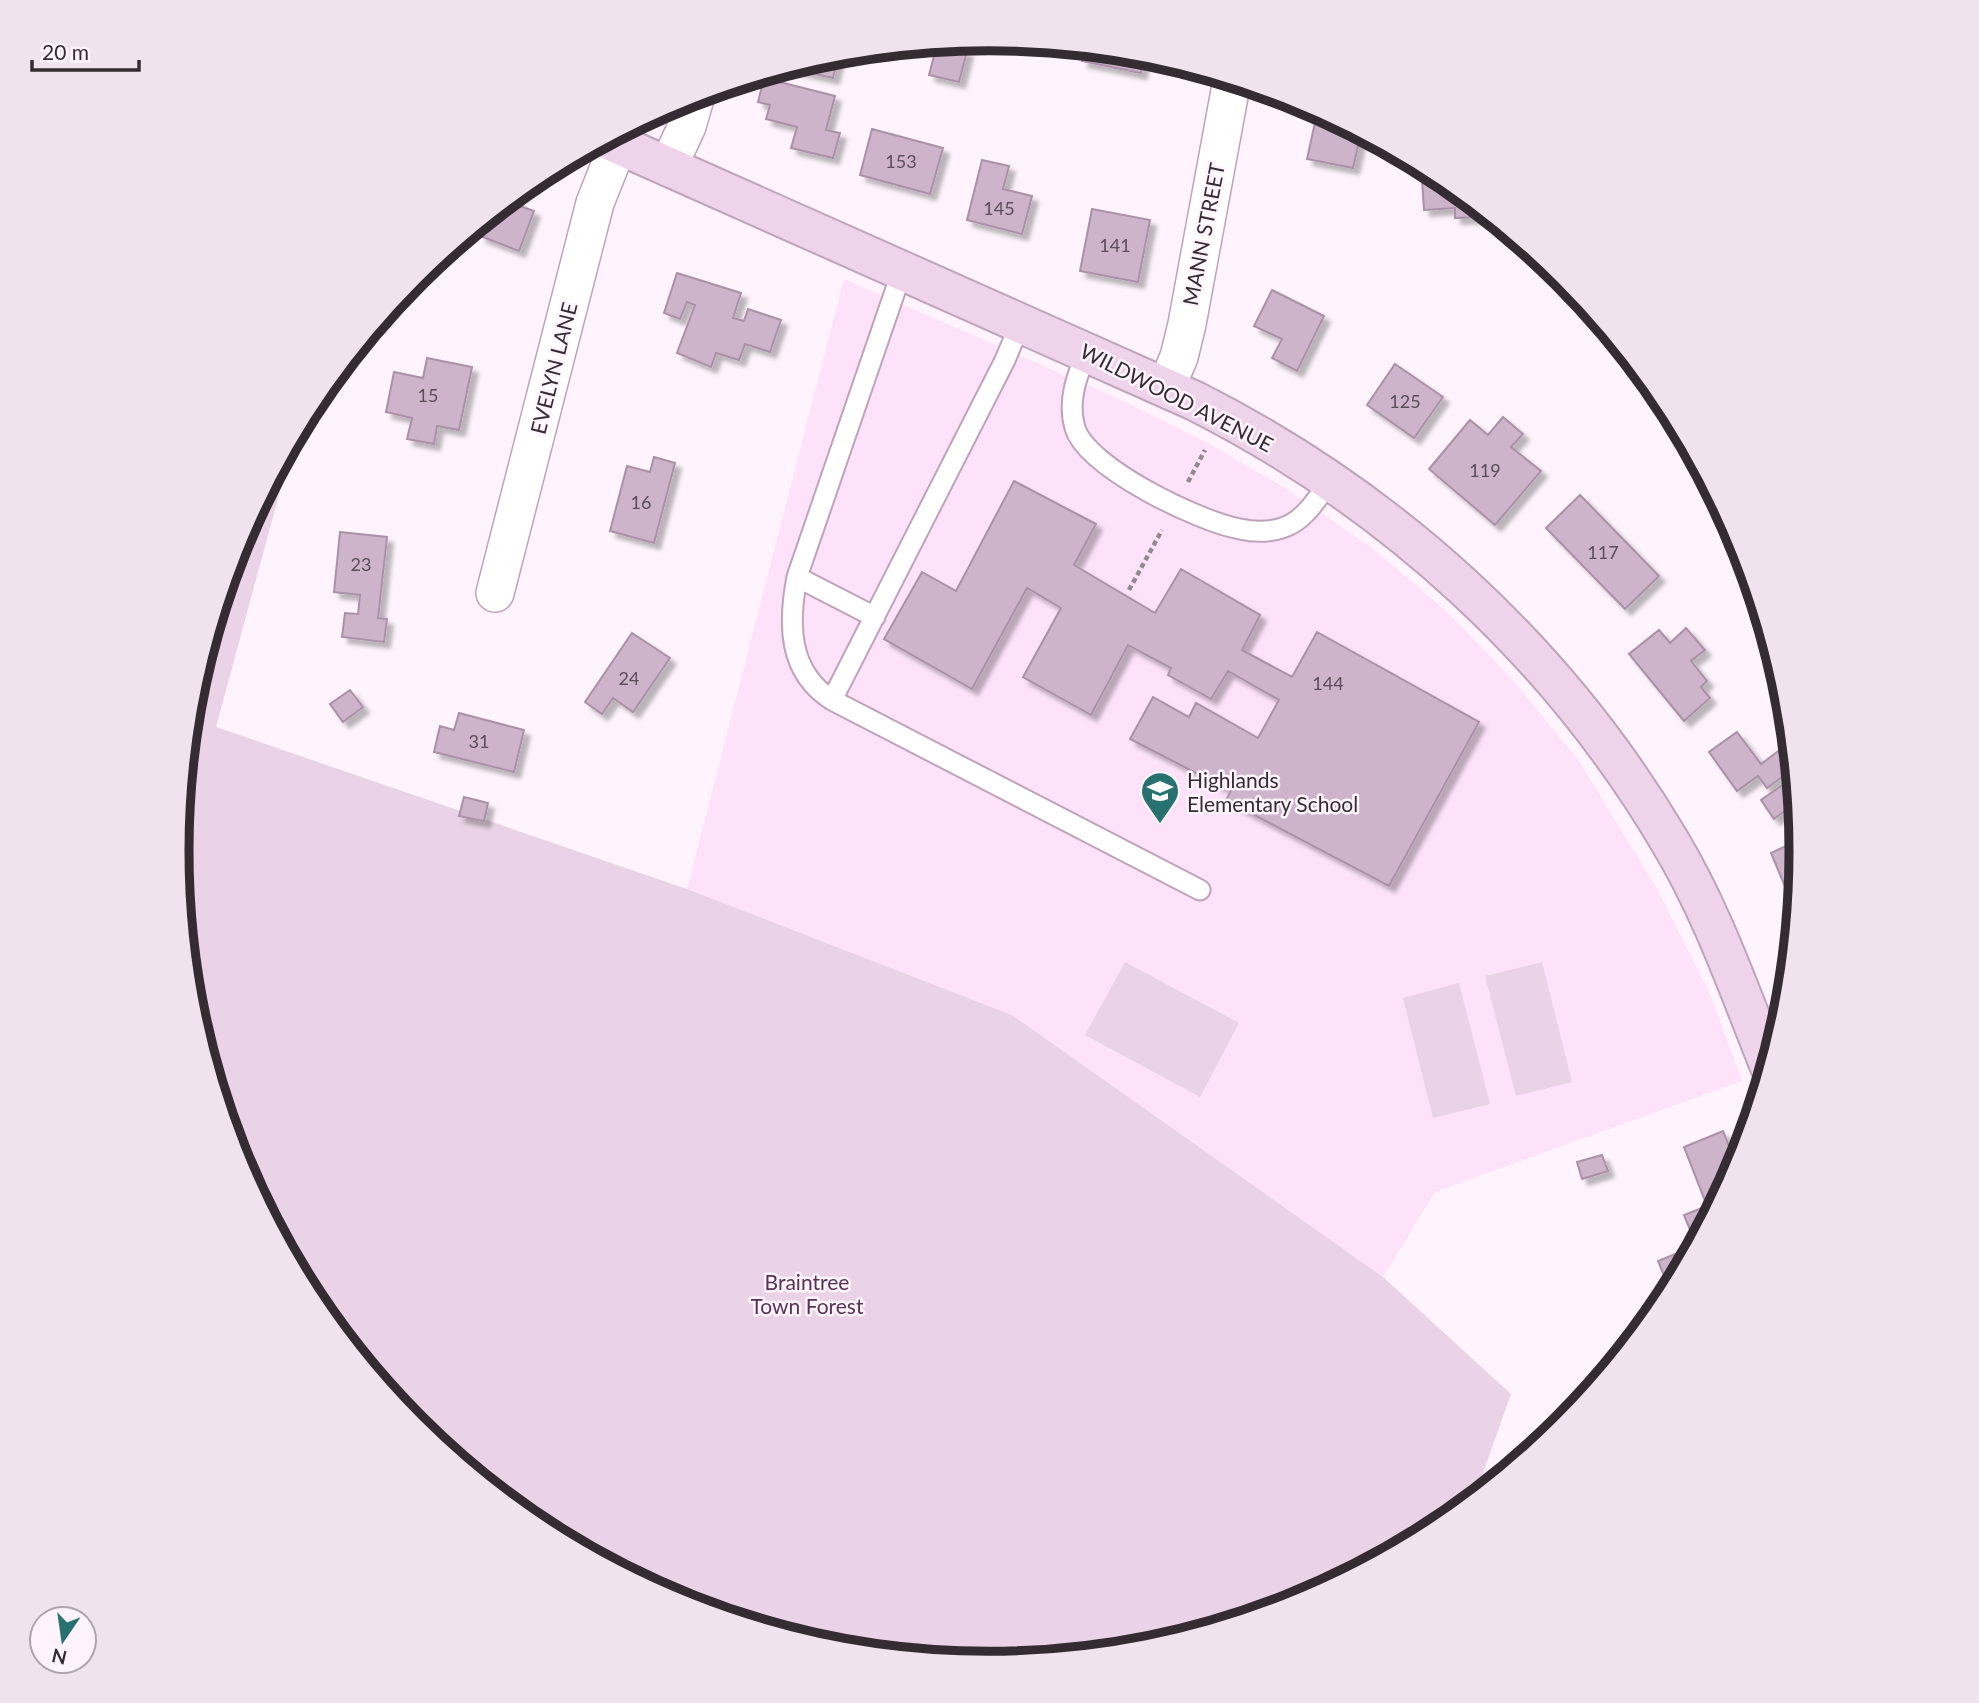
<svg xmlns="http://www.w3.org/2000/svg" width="1979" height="1703" viewBox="0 0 1979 1703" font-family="Lato,sans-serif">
<defs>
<filter id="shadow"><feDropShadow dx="6" dy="6" stdDeviation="2" flood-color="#0004"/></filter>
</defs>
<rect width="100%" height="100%" fill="#fff4fd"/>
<path fill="#fde2f9" d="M844 279 1115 397 1208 443 1285 488 1372 548 1445 610 1510 677 1579 761 1657 889 1710 994 1742 1081 1435 1192 1383 1277 1012 1015 687 889Z"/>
<path fill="#ead3e6" d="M296 432 216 727 687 889 1012 1015 1383 1277 1511 1394 1473 1501 1441 1528 1300 1603 1148 1649 989 1664 830 1649 678 1602 537 1527 414 1426 313 1303 238 1162 192 1010 177 851 192 692 239 540Z
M1125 962 1239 1023 1200 1097 1085 1035Z
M1542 962 1572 1082 1516 1096 1485 976Z
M1459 983 1490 1104 1433 1118 1403 998Z"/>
<path fill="#ceb4ca" stroke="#aa91a7" stroke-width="2" filter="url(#shadow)" d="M937 44 967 51 959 82 929 75Z
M1085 48 1144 54 1141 73 1082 61Z
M839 53 833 78 794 69 795 65Z
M764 78 835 96 826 130 840 133 833 158 791 148 797 127 766 119 770 105 758 102Z
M1318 109 1361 133 1353 168 1307 159Z
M872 129 943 148 930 194 860 175Z
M982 160 1009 166 1003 189 1032 196 1022 234 967 220Z
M1421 165 1442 176 1483 210V217L1455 218V208L1424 210Z
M507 201 534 211 519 251 480 236 485 225 480 223Z
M1092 209 1150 220 1138 282 1080 271Z
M677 273 741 293 733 318 744 321 748 309 781 320 770 352 745 344 739 360 716 353 711 367 677 353 695 305 687 302 680 319 664 313Z
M1272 290 1324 316 1297 371 1272 358 1282 339 1254 326Z
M427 358 472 367 459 430 437 426 434 444 407 439 412 418 386 412 394 372 423 378Z
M1395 364 1443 397 1414 438 1367 405Z
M1503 417 1523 434 1511 447 1541 471 1495 525 1429 469 1470 420 1488 435Z
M654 457 675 463 654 543 610 531 627 466 650 472Z
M1014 481 1096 524 1074 565 1155 613 1181 569 1260 615 1242 650 1292 677 1317 632 1479 722 1389 886 1226 800 1231 791 1130 739 1153 697 1189 717 1196 703 1258 738 1279 700 1228 671 1211 699 1168 675 1171 668 1128 645 1091 715 1023 677 1061 608 1027 588 972 689 884 639 922 572 956 591Z
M1580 495 1659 576 1625 609 1546 528Z
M340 532 387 537 378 618 387 619 384 642 342 637 345 613 358 614 360 595 334 592Z
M1686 628 1705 650 1691 661 1707 681 1701 687 1710 698 1684 721 1629 654 1659 630 1670 643Z
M632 633 670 658 633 712 613 698 602 714 585 702Z
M350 690 363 707 343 722 330 704Z
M459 713 524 730 514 772 434 752 440 726 454 730Z
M1737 732 1761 764 1785 746 1793 758 1794 768 1767 788 1758 776 1737 791 1709 752Z
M1791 779 1796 786 1798 801 1774 819 1761 800Z
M464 797 488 803 484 821 459 816Z
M1801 839 1797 906 1794 908 1771 853Z
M1723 1131 1738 1168 1723 1175 1728 1187 1699 1241 1695 1242 1684 1215 1707 1206 1684 1147Z
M1602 1155 1608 1171 1582 1179 1577 1162Z
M1695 1246 1673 1289 1670 1290 1658 1261Z"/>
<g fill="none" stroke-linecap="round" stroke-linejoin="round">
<defs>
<path id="lane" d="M902 271 797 577C788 624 788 672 832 700L1200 890
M1087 351C1077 376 1067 401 1075 428 1087 468 1200 522 1240 529 1253 532 1269 532 1282 528 1305 521 1317 498 1331 480
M797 577 875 617
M832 700 1005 360 1021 322"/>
<path id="street" d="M668 167 687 126 696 95
M1166 387 1179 357 1187 324 1232 80
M495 593 595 203 618 145"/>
<path id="secondary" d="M606 139 1195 401C1391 500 1557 651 1669 840 1712 911 1739 990 1770 1067"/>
</defs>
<use href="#lane" stroke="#bea4ba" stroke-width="23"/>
<use href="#street" stroke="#bea4ba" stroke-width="40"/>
<use href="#secondary" stroke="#bea4ba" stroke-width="42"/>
<path stroke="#938991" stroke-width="4.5" stroke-dasharray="5 3.5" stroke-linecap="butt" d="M1188 482 1205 450
M1129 590 1162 530"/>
<use href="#lane" stroke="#fff" stroke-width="19"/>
<use href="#street" stroke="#fff" stroke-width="37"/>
<use href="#secondary" stroke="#eed3eb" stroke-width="38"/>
</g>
<defs>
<symbol id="school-pin" viewBox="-11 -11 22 30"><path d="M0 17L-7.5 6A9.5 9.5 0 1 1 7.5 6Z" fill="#277271" stroke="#fff4fd"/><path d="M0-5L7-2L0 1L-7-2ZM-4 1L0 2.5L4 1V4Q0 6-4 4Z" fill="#fff"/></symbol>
</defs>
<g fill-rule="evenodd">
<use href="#school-pin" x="1138" y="769" width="44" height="60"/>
</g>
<g text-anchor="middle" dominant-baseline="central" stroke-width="5" stroke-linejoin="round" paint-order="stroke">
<g font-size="18" fill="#5b4d59">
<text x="901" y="161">153</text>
<text x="999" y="208">145</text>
<text x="1115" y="245">141</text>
<text x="428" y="395">15</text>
<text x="1405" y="401">125</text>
<text x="1485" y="470">119</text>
<text x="641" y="502">16</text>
<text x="1603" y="552">117</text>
<text x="361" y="564">23</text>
<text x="629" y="678">24</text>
<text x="1328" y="683">144</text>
<text x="479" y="741">31</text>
</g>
<g font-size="21" fill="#352b33" stroke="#fff4fd">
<text transform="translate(1203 234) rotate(-79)">MANN STREET</text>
<text transform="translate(553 368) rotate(-76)">EVELYN LANE</text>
<text transform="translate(1177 397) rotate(27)">WILDWOOD AVENUE</text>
</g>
<g font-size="21" fill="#352b33" stroke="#fff4fd" text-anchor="start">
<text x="1187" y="779">Highlands<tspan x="1187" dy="24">Elementary School</tspan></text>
</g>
<g font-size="21" fill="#573253" stroke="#fff4fd">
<text x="807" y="1281">Braintree<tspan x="807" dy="24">Town Forest</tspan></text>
</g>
</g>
<path d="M0 0H1979V1703H0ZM189 851a800 800 0 1 1 1600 0a800 800 0 1 1-1600 0Z" fill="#efe4ed" fill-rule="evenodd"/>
<path fill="none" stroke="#352b33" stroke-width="9" d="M189 851a800 800 0 1 1 1600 0a800 800 0 1 1-1600 0Z"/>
<g transform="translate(63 1640) rotate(193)"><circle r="33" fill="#fff4fd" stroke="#aea4ac" stroke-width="2"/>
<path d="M0-5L12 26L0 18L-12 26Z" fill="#277271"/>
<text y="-10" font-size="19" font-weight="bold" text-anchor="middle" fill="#352b33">N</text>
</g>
<path d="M32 60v10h107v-10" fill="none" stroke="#352b33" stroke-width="3.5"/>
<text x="42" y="60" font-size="21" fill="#352b33" stroke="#fff4fd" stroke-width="5" paint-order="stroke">20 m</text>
</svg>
